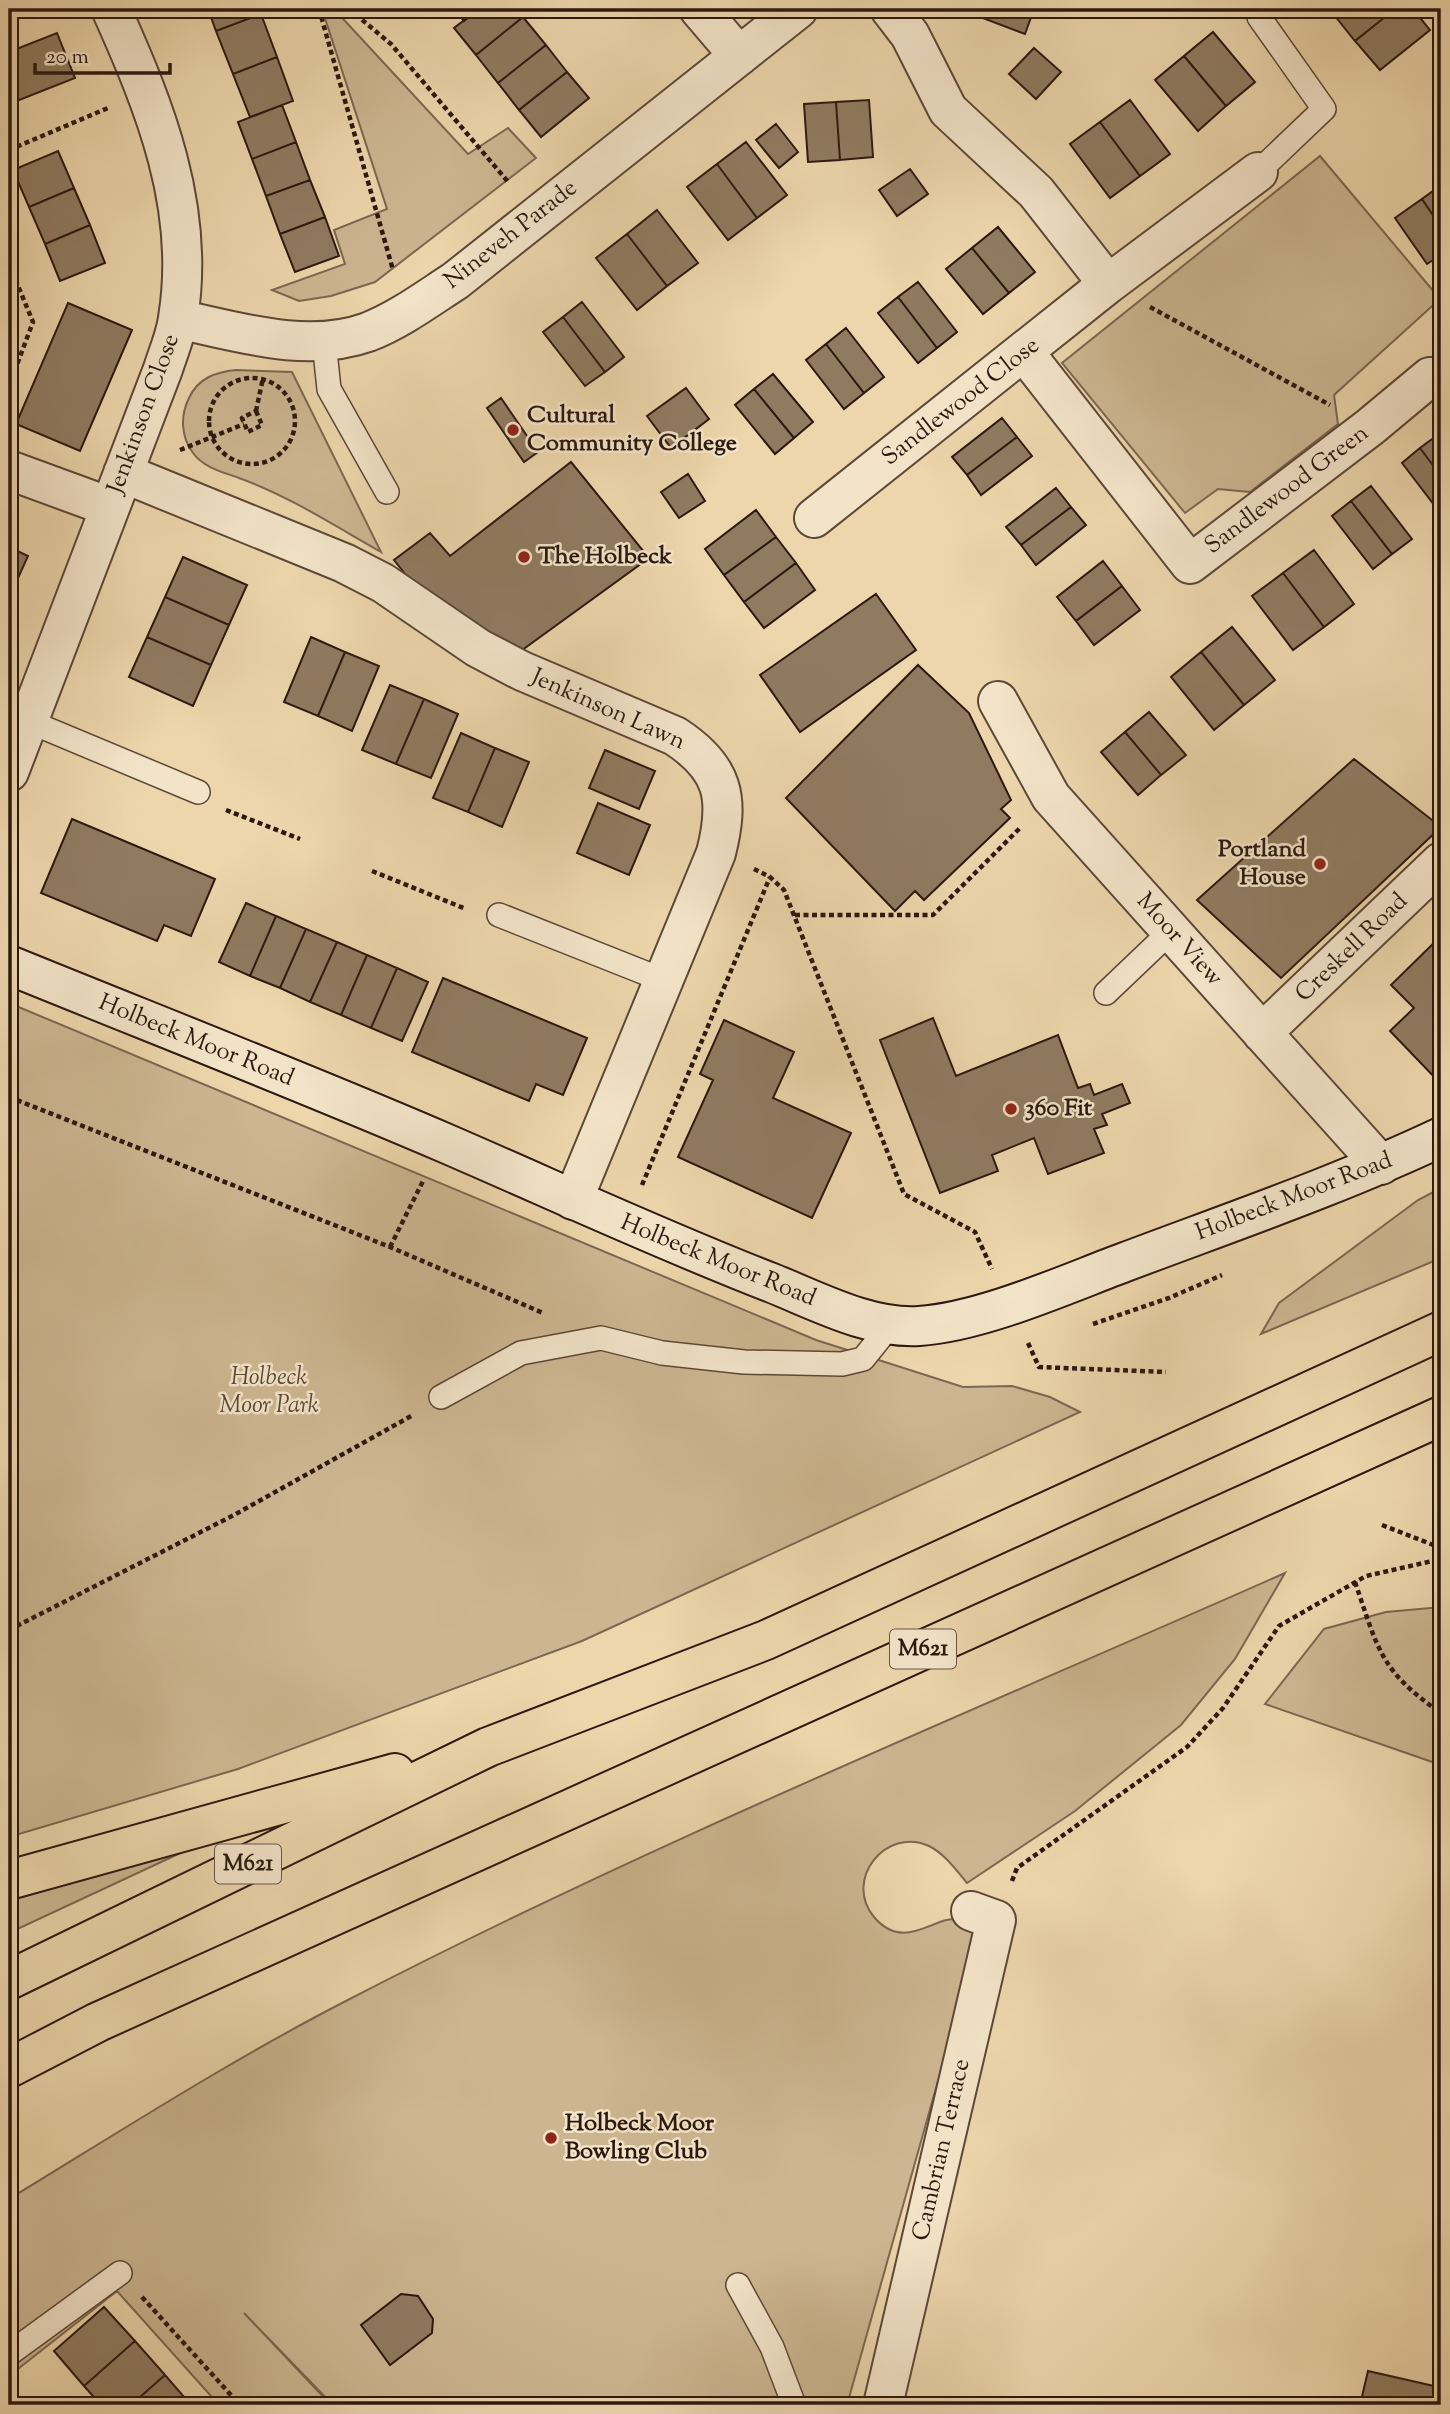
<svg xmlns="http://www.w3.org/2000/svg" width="1450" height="2414" viewBox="0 0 1450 2414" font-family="'Sorts Mill Goudy',serif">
<rect width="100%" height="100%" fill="#edd6ac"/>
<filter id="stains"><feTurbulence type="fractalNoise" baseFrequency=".00286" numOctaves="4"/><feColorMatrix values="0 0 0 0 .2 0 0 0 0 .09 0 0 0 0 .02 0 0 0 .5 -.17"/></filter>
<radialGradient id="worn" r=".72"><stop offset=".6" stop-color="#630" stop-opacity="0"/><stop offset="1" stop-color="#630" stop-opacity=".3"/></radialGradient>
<path fill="#ccb691" stroke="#7c6750" stroke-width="2" d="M322 9H334L468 154 508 128 536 158 375 282 331 296 299 301 272 290 345 264 334 230 387 209Z
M1320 156 1440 299 1334 395 1338 424 1250 492 1218 489 1185 513 1062 363Z
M236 370 292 372 381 552C335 526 289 496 239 478 223 472 204 468 193 453 181 437 180 416 189 398 198 378 216 372 236 370Z
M9 1003 816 1340 963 1387 1012 1386 1050 1397 1080 1412 582 1641 238 1769 9 1837Z
M1441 1188V1258L1261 1334 1279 1303 1418 1200Z
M1285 1573 1235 1659 1181 1725 1075 1811 967 1883C956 1870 945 1854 929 1846 886 1826 843 1880 874 1917 915 1965 954 1882 977 1942L847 2405H333L244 2313 331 2405H219L117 2291 9 2376V2199C119 2132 228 2062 342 2003 648 1844 969 1713 1285 1573Z
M1441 1607V1765L1265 1704 1324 1629 1386 1612Z
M247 1822 9 1933V1893Z"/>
<path fill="#907b61" stroke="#2c1810" stroke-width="2" d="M208 9H258L261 14 216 31Z
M454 9H479L464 21Z
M479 9H517L523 17 476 55 454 28Z
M969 9H1034L1025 34 967 12Z
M1334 9H1395L1355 41 1331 11Z
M1395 9H1413L1430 30 1380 70 1355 41Z
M261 14 277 57 233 74 216 31Z
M523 17 546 45 498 83 476 55Z
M1213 32 1255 82 1226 106 1184 56Z
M57 33 75 78 9 104V52Z
M546 45 567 72 519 110 498 83Z
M1034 48 1061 72 1036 99 1009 74Z
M1184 56 1226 106 1198 131 1155 80Z
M277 57 293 101 250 117 233 74Z
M567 72 589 98 541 137 519 110Z
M869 100 873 157 840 160 836 102Z
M1130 100 1170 154 1140 176 1100 122Z
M836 102 840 160 808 162 804 104Z
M282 105 296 142 252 159 238 122Z
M1100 122 1140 176 1110 198 1070 144Z
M776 124 798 152 779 168 756 140Z
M296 142 310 180 266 196 252 159Z
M746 142 787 195 757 218 717 164Z
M58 151 74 188 29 207 13 170Z
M717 164 757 218 728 240 687 187Z
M910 169 928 194 897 216 879 190Z
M310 180 325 217 280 234 266 196Z
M1441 185V227L1422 199Z
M74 188 90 225 45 244 29 207Z
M1422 199 1441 227V255L1427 264 1395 218Z
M657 210 698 263 667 286 627 234Z
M325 217 339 256 295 272 280 234Z
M90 225 105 263 60 281 45 244Z
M998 227 1035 272 1009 293 972 248Z
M627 234 667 286 637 310 596 258Z
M972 248 1009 293 983 314 946 269Z
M918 282 957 332 937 348 898 297Z
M898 297 937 348 918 363 878 313Z
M582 302 624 357 605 372 563 317Z
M68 303 132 330 80 451 16 424Z
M563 317 605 372 585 386 543 332Z
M846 328 884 377 864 393 826 344Z
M826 344 864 393 844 409 806 360Z
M773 374 813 422 794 438 754 389Z
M686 388 709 419 671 448 647 416Z
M754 389 794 438 775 454 735 405Z
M501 398 538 452 524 462 487 408Z
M1002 418 1017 437 967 475 952 457Z
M1439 434 1441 437V476L1420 448Z
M1017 437 1032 456 981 495 967 475Z
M1420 448 1441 476V514L1402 463Z
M571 462 649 558 518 653 414 585 394 560 430 533 450 556Z
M688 474 705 501 679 518 661 492Z
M1371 486 1412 539 1392 554 1351 501Z
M1056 488 1071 507 1021 545 1006 527Z
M1351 501 1392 554 1373 569 1332 516Z
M1071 507 1086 525 1036 565 1021 545Z
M756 510 776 537 724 575 705 549Z
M776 537 796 563 744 602 724 575Z
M9 547 28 556 9 598Z
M1314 550 1354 604 1324 627 1283 573Z
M183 557 247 585 229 625 165 597Z
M1103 561 1122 586 1076 621 1057 597Z
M796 563 815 590 764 628 744 602Z
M1283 573 1324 627 1293 650 1252 596Z
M1122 586 1140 610 1094 645 1076 621Z
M876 594 916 650 800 732 760 675Z
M165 597 229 625 211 665 147 637Z
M1232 627 1275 680 1244 705 1201 652Z
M147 637 211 665 193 706 129 677Z
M311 637 345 652 318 716 284 702Z
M345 652 379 666 352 731 318 716Z
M1201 652 1244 705 1214 730 1171 677Z
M918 665 969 713 1011 800 1001 809 1010 818 924 900 915 891 895 911 786 798Z
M390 685 424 699 396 764 362 750Z
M424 699 458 714 431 778 396 764Z
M1149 712 1186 755 1161 775 1125 732Z
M1125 732 1161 775 1138 795 1101 752Z
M461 733 495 748 468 812 433 798Z
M495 748 529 762 502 827 468 812Z
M605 750 655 771 639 809 589 788Z
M1354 759 1441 827 1281 978 1197 900Z
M598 803 650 825 629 875 577 853Z
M72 819 215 879 191 936 164 925 157 941 41 893Z
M246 903 276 916 250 976 219 962Z
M276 916 306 929 280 988 250 976Z
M306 929 337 942 310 1002 280 988Z
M1441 936V1084L1390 1031 1414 1008 1391 985Z
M337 942 367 955 341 1015 310 1002Z
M367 955 397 968 371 1028 341 1015Z
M397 968 428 982 402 1041 371 1028Z
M443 978 587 1038 563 1095 536 1084 529 1101 412 1052Z
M933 1018 956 1076 1058 1035 1078 1088 1090 1084 1094 1095 1122 1084 1130 1103 1102 1114 1107 1125 1094 1129 1104 1153 1048 1174 1034 1138 992 1155 998 1171 940 1193 880 1040Z
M724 1020 794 1052 773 1098 851 1133 812 1218 678 1157 713 1080 700 1074Z
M401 2294 418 2296 433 2319 432 2333 390 2365 361 2325Z
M104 2307 135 2341 84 2386 54 2351Z
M135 2341 165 2375 131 2405H101L84 2386Z
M1441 2353V2405H1360L1368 2371 1434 2386Z
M165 2375 191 2405H131Z"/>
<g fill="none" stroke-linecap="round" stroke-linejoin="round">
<defs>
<path id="lane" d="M1258 172 1324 109 1259 17
M324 342 329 389 387 492
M28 721 198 792
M499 915 663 980
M1106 993 1171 931
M441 1397 521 1353 601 1338 662 1353 744 1362 842 1364 863 1359 892 1323
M738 2285 772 2347 794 2405
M9 2354 120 2273"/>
<path id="street" d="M699 9 739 56
M890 9 910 35 948 110 1036 192 1108 284
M178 319C239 332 307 354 368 332 399 320 427 299 455 281L798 9
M1024 352 1190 564 1370 427 1430 377
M9 470 110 507
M123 473 344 563 383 583 478 648 522 671 675 736C724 768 730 798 716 853L573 1200
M814 518 1108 284 1258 172
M998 701 1051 797 1381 1165
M9 772 163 369C168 353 176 335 178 318 196 208 155 107 111 9
M1262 1033 1441 862
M883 2405 996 1920 971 1911"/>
<path id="secondary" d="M9 965C154 1024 301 1081 445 1143 554 1190 661 1240 772 1283 817 1301 869 1329 919 1326 982 1322 1066 1284 1125 1262 1231 1222 1339 1185 1441 1137"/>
<path id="highway" d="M9 1880 395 1773
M9 1980 488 1747 766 1640 1441 1331
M9 2068 98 2022 1441 1416"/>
</defs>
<use href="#lane" stroke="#5c4837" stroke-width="26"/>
<use href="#street" stroke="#5c4837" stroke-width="42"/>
<use href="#secondary" stroke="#2c1810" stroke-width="42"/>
<use href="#highway" stroke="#2c1810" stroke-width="42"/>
<path stroke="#2c1810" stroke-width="4.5" stroke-dasharray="5 3.5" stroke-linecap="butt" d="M319 9 393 270
M349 9 391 44 509 183
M9 150 108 108
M9 264 33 322 9 386
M1150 307 1330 405
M209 421a43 43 0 1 1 86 0a43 43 0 1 1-86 0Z
M256 411 263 378
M256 411 262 425 248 432 242 418Z
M180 450 244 424
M226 810 300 839
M754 869 770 877 784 890 904 1194 975 1232 992 1269
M372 871 466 909
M795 915H933L1021 827
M9 1097 390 1247 543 1313
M642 1185 770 877
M390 1247 424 1179
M1093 1324 1169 1298 1222 1275
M1028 1343 1039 1367 1166 1372
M1382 1525 1441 1548
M1355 1582C1378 1649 1380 1671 1441 1713
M9 1630 234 1515 413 1415
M1012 1881 1017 1868 1187 1747 1223 1708 1279 1626 1366 1576 1441 1559
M142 2297 240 2405"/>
<use href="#lane" stroke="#f3e4c9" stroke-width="23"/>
<use href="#street" stroke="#f3e4c9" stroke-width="38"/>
<use href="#secondary" stroke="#f3e4c9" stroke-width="38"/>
<use href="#highway" stroke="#edd6ac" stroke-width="38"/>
</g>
<g fill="#8f2418" stroke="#f3e4c9" stroke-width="2.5">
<circle cx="513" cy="430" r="7"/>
<circle cx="524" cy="557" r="7"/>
<circle cx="1320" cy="864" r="7"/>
<circle cx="1011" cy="1109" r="7"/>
<circle cx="551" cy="2138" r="7"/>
</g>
<g text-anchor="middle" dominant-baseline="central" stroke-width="5" stroke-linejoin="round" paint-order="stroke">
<g fill="#f3e4c9" stroke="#685548" stroke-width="2">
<rect x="890" y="1629.5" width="66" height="39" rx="5"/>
<rect x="215" y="1844.5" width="66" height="39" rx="5"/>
</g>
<g font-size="23" font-weight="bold" fill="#2c1810">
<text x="923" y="1649">M621</text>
<text x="248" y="1864">M621</text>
</g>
<g font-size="24" fill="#2c1810" stroke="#f3e4c9">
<text transform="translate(511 235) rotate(-38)">Nineveh Parade</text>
<text transform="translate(961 402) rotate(-38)">Sandlewood Close</text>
<text transform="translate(144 414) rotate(-70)">Jenkinson Close</text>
<text transform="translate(1287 490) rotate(-37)">Sandlewood Green</text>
<text transform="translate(608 710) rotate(24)">Jenkinson Lawn</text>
<text transform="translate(1179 940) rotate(48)">Moor View</text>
<text transform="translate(1352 948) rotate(-44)">Creskell Road</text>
<text transform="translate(196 1041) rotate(22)">Holbeck Moor Road</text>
<text transform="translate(1294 1197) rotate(-21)">Holbeck Moor Road</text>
<text transform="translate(718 1261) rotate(22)">Holbeck Moor Road</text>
<text transform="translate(942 2150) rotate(-77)">Cambrian Terrace</text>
</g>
<g font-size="24" font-weight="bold" fill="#2c1810" stroke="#f3e4c9" text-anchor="start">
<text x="527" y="416">Cultural<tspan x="527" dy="28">Community College</tspan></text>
<text x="538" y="557">The Holbeck</text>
<text x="1306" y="850" text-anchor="end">Portland<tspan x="1306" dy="28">House</tspan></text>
<text x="1025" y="1109">360 Fit</text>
<text x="565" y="2124">Holbeck Moor<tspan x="565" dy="28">Bowling Club</tspan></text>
</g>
<g font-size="24" font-style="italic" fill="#5c4737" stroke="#f3e4c9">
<text x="269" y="1378">Holbeck<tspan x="269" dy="28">Moor Park</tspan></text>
</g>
</g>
<rect width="1450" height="2414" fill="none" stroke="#edd6ac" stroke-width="35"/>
<rect x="10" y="10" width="1429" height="2393" fill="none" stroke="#2c1810" stroke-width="3.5"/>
<rect x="18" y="18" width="1415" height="2379" fill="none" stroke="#2c1810" stroke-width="2"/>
<path d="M35 63v10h135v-10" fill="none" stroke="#2c1810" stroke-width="3.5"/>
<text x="46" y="63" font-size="21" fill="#2c1810" stroke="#f3e4c9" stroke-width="5" paint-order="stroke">20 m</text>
<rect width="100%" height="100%" filter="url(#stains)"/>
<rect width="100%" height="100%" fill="url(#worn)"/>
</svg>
